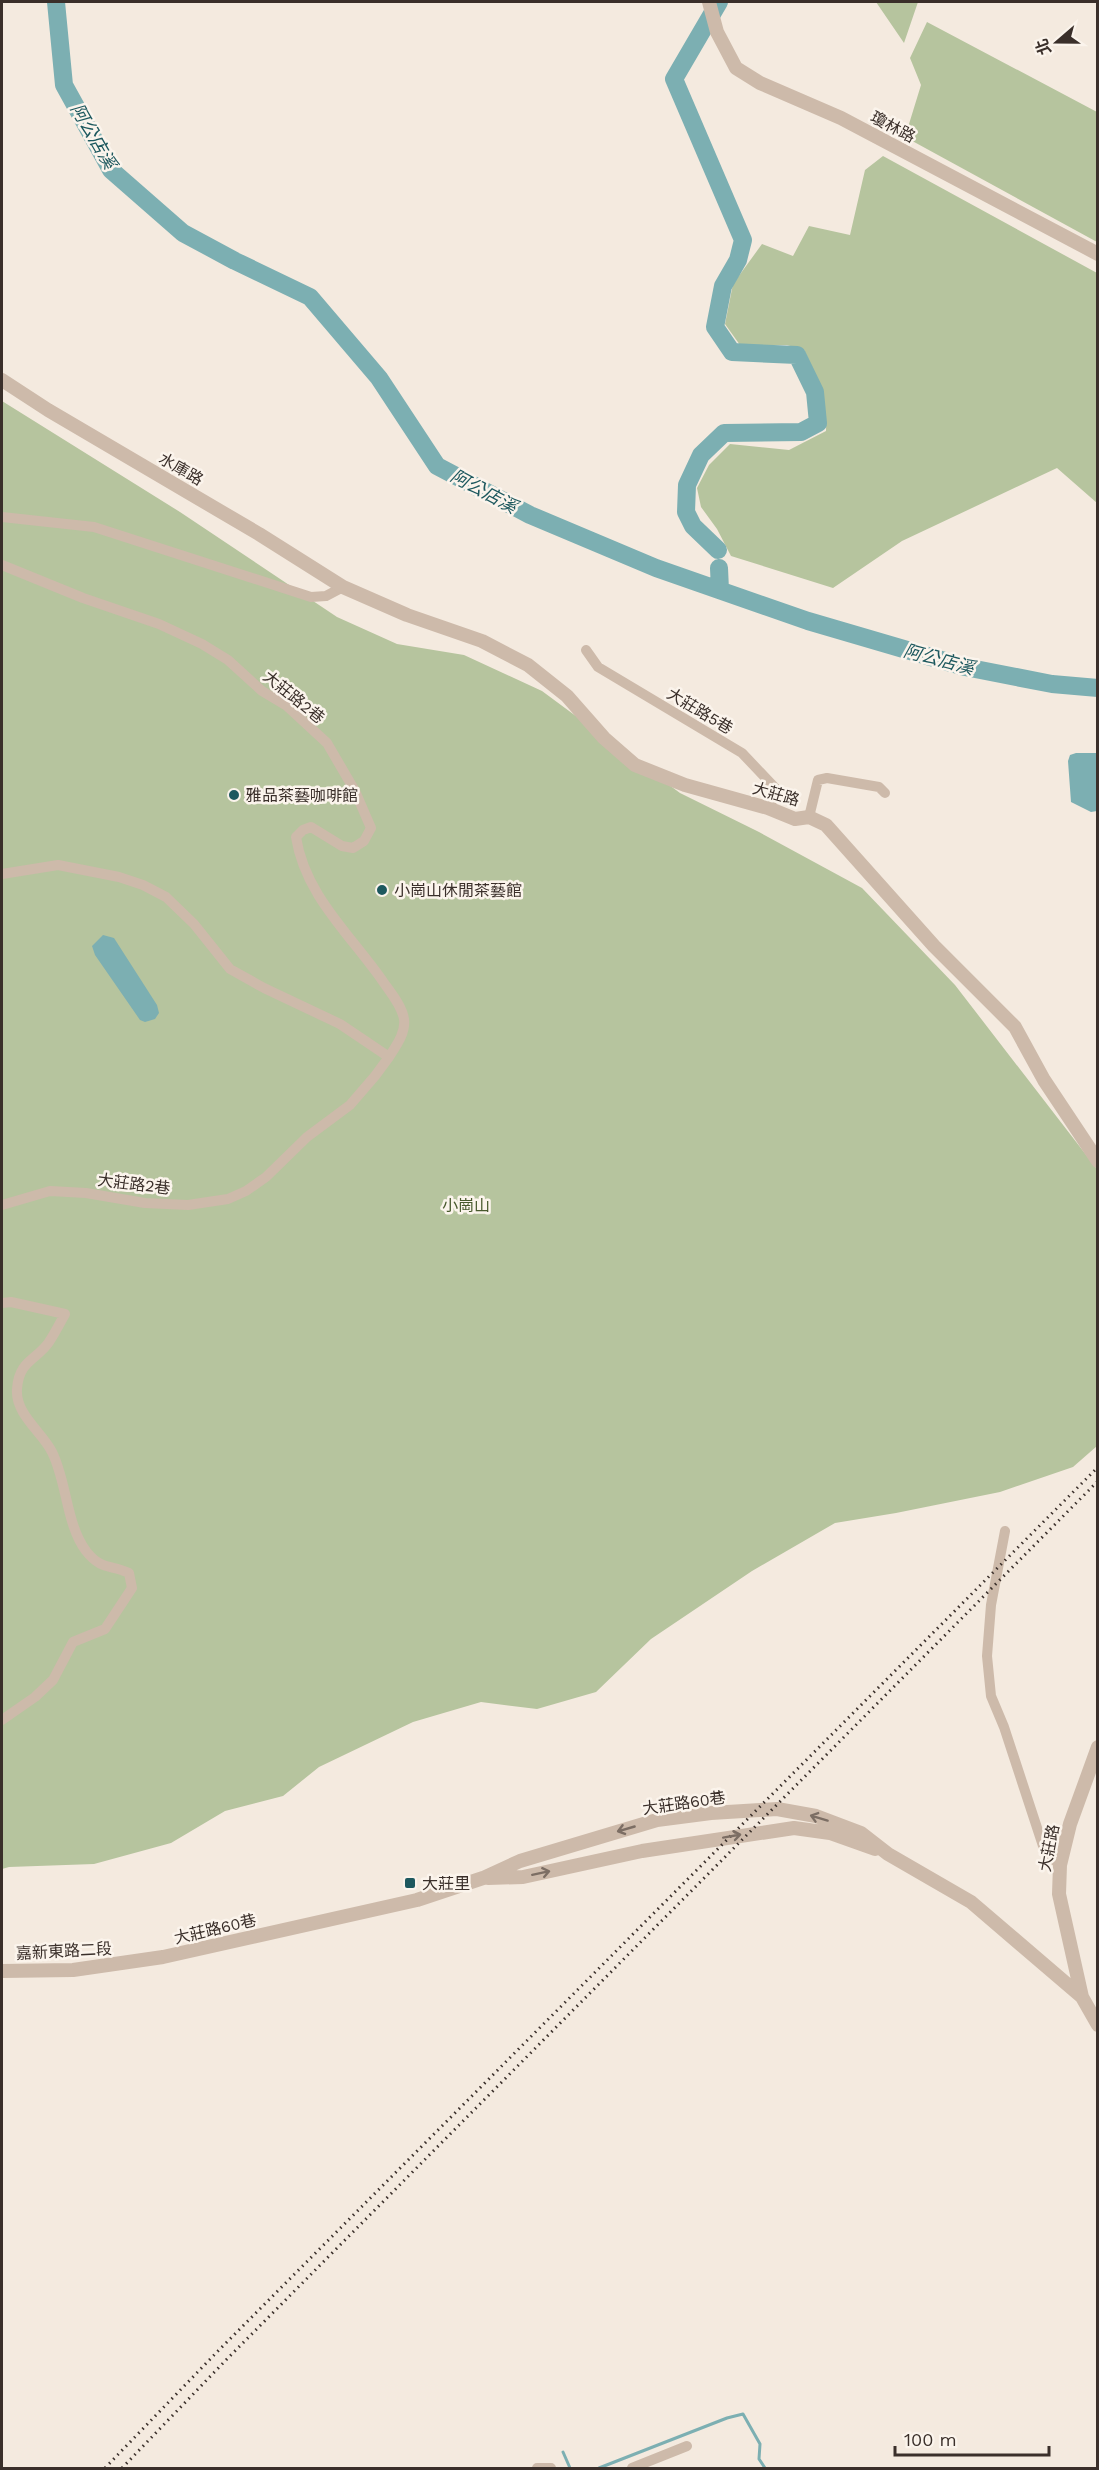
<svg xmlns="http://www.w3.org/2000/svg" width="1099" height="2470" viewBox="0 0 1099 2470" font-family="'Work Sans','Noto Sans TC',sans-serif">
<rect width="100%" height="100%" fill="#f4eadf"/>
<path fill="#b6c49e" d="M876 2H918L904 43Z
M927 22 1097 112V242L905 137 921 85 910 58Z
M883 156 1097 273V503L1057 468 902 541 833 588 731 556 717 529 701 507 697 488 709 465 730 444 789 450 826 431C827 401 817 377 804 350L787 345H740L725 324 733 284 762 244 793 256 809 226 850 235 865 170Z
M2 401 180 512 337 617 397 644 464 655 542 691 680 793 759 832 862 888 955 985 1097 1169V1446L1073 1467 1000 1492 896 1513 835 1523 752 1571 651 1639 596 1692 537 1709 481 1702 413 1722 319 1767 283 1796 225 1811 171 1843 94 1864 9 1867 2 1869Z"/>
<path fill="#7cafb2" d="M1076 753H1097V811L1091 812 1071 802 1068 761 1070 755Z
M103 935 114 938 157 1005 159 1013 155 1019 145 1022 140 1020 95 955 92 946Z"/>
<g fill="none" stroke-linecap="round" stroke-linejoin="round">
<path stroke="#7cafb2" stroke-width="3" d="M563 2452 570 2468
M599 2468 727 2418 743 2414 760 2444 759 2459 765 2468"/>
<path stroke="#7cafb2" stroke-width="18" d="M56 2 64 85 111 170 183 233 235 261 310 297 379 378 437 466 530 515 656 568 808 621 965 667 1052 684 1098 688
M718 550 693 526 686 512 687 485 701 455 724 433 801 432 818 423 815 392 797 355 732 352 715 327 723 286 738 260 743 240 674 79 719 2
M719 568 720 590"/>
<path stroke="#cdbaaa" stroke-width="10" d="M2 517 94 527 311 597 326 596 343 587
M2 565 83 598 159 624 202 644 228 660 262 691 287 706 327 743 355 791 371 828 364 841 353 848 342 846 311 827 303 830 296 837C305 896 352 936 384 983 391 993 402 1006 404 1019 406 1033 396 1046 389 1057L340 1024 264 988 230 969 194 924 166 897 143 885 119 877 58 865 2 874
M586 650 598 667 742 753 778 791 768 808
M809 817 818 780 827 778 879 787 885 793
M2 1205 50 1191 86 1193 145 1203 188 1205 228 1199 246 1191 266 1177 307 1137 350 1105 375 1076 389 1057
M2 1303 11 1302 65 1314C60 1323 55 1333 49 1342 37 1360 19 1360 17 1389 15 1414 42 1432 52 1452 67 1482 66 1524 86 1551 102 1571 110 1564 129 1573L132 1588 105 1629 73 1642 53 1680 35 1697 2 1720
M1005 1531 991 1605 987 1656 991 1696 1004 1727 1045 1852 1060 1865
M537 2468H551
M632 2468 687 2446"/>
<path stroke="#cdbaaa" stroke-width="14" d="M709 2 717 32 736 68 760 83 841 118 1098 254
M2 380 48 410 259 534 343 587 407 615 482 641 528 665 567 696 604 738 635 765 685 785 768 808 795 819 809 817 826 825 934 946 1015 1027 1044 1080 1098 1161
M1098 1747 1070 1824 1060 1865 1059 1894 1082 1997 1098 2025
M488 1878 523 1877 642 1851 794 1828 830 1833 875 1849
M2 1971 73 1970 163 1957 417 1900 483 1878 520 1861 657 1820 711 1813 777 1809 816 1816 861 1833 888 1854 971 1902 1082 1997"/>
<path stroke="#3a2f2a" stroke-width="3" stroke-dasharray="1.5 4.5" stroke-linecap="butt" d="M105 2468 217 2352 1098 1467
M122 2468 226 2360 1098 1481"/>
</g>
<defs><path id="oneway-shaft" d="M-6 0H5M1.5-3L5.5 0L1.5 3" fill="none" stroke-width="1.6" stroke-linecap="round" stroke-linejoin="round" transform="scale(1.5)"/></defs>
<g stroke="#7c6e64">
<use href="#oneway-shaft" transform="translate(819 1818) rotate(-163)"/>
<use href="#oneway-shaft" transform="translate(626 1829) rotate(164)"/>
<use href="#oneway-shaft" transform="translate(732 1836) rotate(-10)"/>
<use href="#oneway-shaft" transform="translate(541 1873) rotate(-12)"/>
</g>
<g fill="#1d585e" stroke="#fbf4ec" stroke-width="2">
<circle cx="234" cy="795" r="6"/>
<circle cx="382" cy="890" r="6"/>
<rect x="404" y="1877" width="12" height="12" rx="3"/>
</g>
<g text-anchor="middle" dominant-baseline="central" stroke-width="5" stroke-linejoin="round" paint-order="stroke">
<g font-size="16" fill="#3a2f2a" stroke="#fbf4ec">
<text transform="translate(893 127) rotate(28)">瓊林路</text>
<text transform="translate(181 469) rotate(30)">水庫路</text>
<text transform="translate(294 697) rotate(39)">大莊路2巷</text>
<text transform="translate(700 711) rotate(31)">大莊路5巷</text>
<text transform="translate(776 794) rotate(16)">大莊路</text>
<text transform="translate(134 1184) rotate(7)">大莊路2巷</text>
<text transform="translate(684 1803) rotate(-8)">大莊路60巷</text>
<text transform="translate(1049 1848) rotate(-79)">大莊路</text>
<text transform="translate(215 1929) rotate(-13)">大莊路60巷</text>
<text transform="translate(64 1951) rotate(-3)">嘉新東路二段</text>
</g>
<g font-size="16" fill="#3a2f2a" stroke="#fbf4ec" text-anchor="start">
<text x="246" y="795">雅品茶藝咖啡館</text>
<text x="394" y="890">小崗山休閒茶藝館</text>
<text x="422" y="1883">大莊里</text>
</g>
<g font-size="16" fill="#48592c" stroke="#fbf4ec">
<text x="466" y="1205">小崗山</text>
</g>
<g font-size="18" font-style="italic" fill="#1d585e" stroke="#fbf4ec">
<text transform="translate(94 136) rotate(60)">阿公店溪</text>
<text transform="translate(484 491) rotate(28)">阿公店溪</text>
<text transform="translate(939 659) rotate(15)">阿公店溪</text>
</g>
</g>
<rect width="1099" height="2470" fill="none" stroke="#3a2f2a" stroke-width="6"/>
<g transform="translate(1057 42) rotate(250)" stroke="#fbf4ec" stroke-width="4.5" paint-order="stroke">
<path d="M0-4.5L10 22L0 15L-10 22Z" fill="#3a2f2a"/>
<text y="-9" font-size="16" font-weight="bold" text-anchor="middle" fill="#3a2f2a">北</text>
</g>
<path d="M895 2446v9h154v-9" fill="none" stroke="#3a2f2a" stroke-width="3"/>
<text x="904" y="2446" font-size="18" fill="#3a2f2a" stroke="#fbf4ec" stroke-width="4.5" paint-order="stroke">100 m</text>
</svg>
